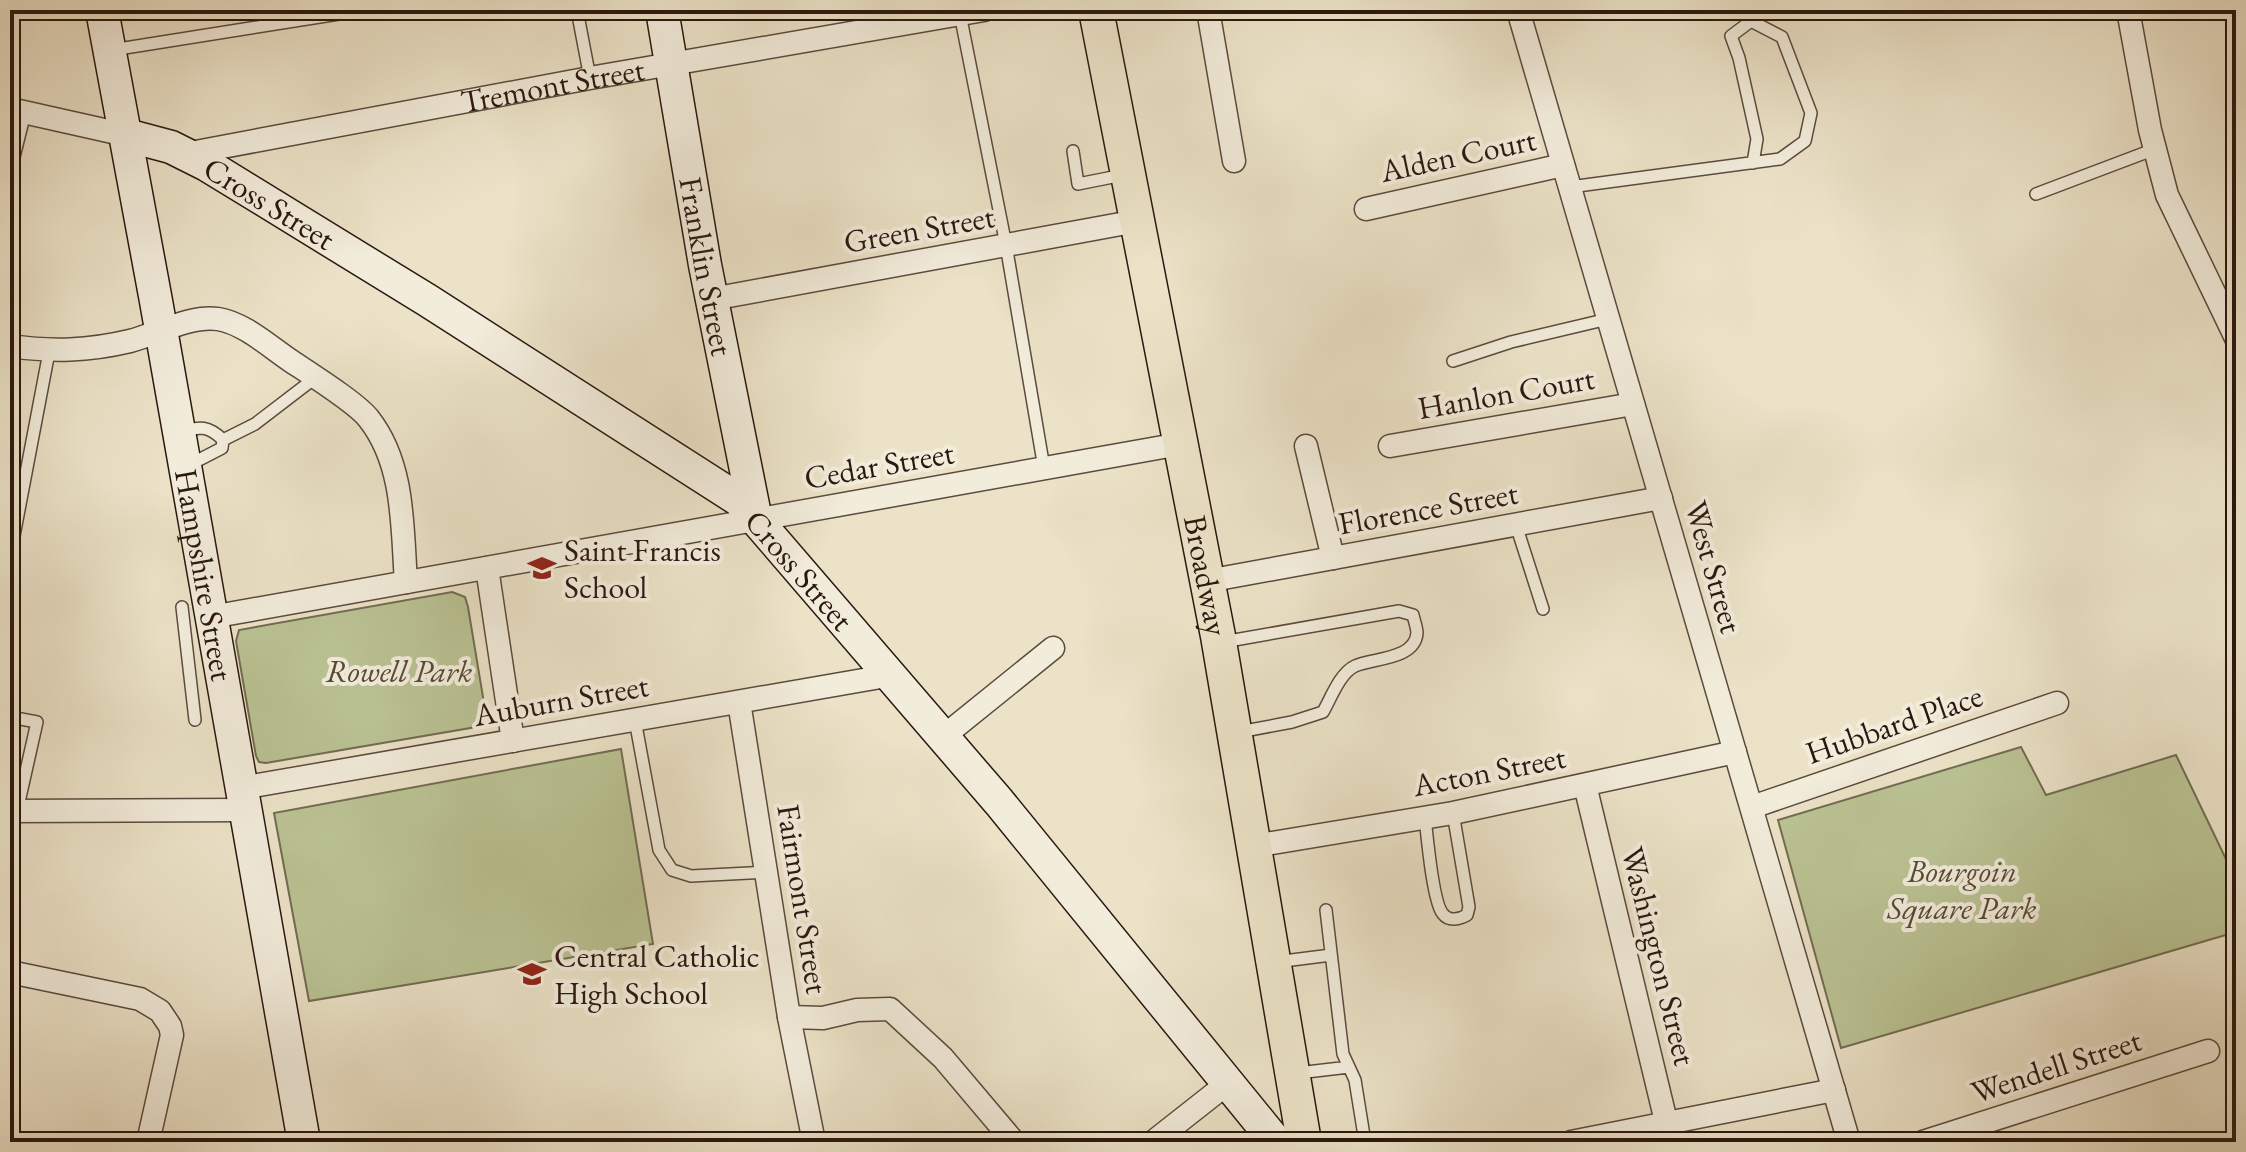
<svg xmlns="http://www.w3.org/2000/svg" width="2246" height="1152" viewBox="0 0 2246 1152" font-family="'EB Garamond',serif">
<rect width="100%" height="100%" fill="#ebe2c7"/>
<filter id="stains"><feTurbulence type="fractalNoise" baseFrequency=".0025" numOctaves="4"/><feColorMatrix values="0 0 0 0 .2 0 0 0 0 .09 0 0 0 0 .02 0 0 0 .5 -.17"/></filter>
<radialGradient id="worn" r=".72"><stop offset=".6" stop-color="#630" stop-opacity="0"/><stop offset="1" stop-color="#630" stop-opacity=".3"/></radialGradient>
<path fill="#bac293" stroke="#726c52" stroke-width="2" d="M452 592 465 597 468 607 486 715V721L482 726 266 763 259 762 256 756 236 641 239 630Z
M2021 747 2046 795 2176 755 2236 880V932L1841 1048 1778 820Z
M621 749 653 944 309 1001 274 813Z"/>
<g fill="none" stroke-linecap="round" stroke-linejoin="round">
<defs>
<path id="lane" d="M577 10 590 78
M960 14 1006 245 1044 468
M112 50 364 10
M1073 151 1078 184 1123 175
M10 173 25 113
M1570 187 1780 159 1805 141 1811 113 1782 37 1751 21 1731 36 1739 58 1757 139 1753 163
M2036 194 2155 149
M1453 361 1511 342 1608 319
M180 431C200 427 208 425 223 440
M189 465 222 448 223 440 255 424 315 378
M1516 525 1543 609
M10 557 49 352
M182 607 195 720
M1223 642 1399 611 1413 615C1414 620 1417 628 1417 633 1415 660 1372 658 1355 666 1340 673 1331 698 1323 712L1292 722 1239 732
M10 717 37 722 17 811
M635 720 659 850 672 870 691 876 767 872
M1425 817C1427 836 1433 903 1443 914 1449 922 1460 919 1467 915L1469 907 1453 813
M1326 910 1343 1054 1355 1080 1365 1142
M1276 962 1331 955
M1298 1073 1349 1067"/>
<g id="street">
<path d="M1208 10 1234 161"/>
<path d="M1518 10 1849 1142"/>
<path d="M2128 10 2150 130 2167 195 2236 338"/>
<path d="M10 109 126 135"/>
<path id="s1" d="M185 154 590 78 984 10"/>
<path d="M1366 209 1563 165"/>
<path d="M712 299 1137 221"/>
<path d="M10 346C52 352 88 351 130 341 157 334 190 315 218 319 244 323 270 347 291 361 309 373 358 404 369 419 405 465 402 528 406 582"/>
<path d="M1306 446 1333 558"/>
<path d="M1390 446 1633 404"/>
<path d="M487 568 513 741"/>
<path d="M1207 581 1661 498"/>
<path d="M211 617 1180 444"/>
<path d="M739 702 789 1017 814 1142"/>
<path d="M944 736 1053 648"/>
<path d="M1585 785 1671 1142"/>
<path d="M241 788 892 675"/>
<path d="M1752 807 2057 703"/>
<path d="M10 811 245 810"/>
<path d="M1254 846 1453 813 1735 752"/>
<path d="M10 972 140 999 160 1011 170 1026 172 1035 148 1142"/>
<path d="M789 1017 823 1018 857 1010 890 1009 943 1058 1014 1142"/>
<path d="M1153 1142 1228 1083"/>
<path d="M1571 1142 1834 1090"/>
<path d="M1923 1142 2208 1051"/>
</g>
<g id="secondary">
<path id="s2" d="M102 10 156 301 304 1142"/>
<path id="s3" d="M662 10 705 265 756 520"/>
<path id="s4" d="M126 135 171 147 207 165 427 300 739 500 999 802 1276 1142"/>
</g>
<g id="primary">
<path id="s5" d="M1096 10 1218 636 1304 1142"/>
</g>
</defs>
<use href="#lane" stroke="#5b4a3e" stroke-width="14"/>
<use href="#street" stroke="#5b4a3e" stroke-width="25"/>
<use href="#secondary" stroke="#2b1710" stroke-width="35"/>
<use href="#primary" stroke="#2b1710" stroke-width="37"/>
<use href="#lane" stroke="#f2ecdb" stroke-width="11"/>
<use href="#street" stroke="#f2ecdb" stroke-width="22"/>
<use href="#secondary" stroke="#f2ecdb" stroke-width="32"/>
<use href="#primary" stroke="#ebe2c7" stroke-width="34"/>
</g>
<defs>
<symbol id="school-bare" viewBox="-9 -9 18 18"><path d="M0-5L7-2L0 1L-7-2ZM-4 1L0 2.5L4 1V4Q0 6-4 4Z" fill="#8f2418" stroke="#f2ecdb" stroke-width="2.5" paint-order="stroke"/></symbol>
</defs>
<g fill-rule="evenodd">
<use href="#school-bare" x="522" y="548" width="40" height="40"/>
<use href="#school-bare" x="512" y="954" width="40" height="40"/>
</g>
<g text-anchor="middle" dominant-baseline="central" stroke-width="8" stroke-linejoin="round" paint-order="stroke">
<g font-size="32" fill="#2b1710" stroke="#f2ecdb">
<text stroke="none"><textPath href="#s1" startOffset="374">Tremont Street</textPath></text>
<text transform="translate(1458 155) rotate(-12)">Alden Court</text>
<text stroke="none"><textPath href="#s4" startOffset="160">Cross Street</textPath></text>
<text transform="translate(919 229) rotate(-10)">Green Street</text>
<text stroke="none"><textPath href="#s3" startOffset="260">Franklin Street</textPath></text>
<text transform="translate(1506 393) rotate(-10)">Hanlon Court</text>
<text transform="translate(879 465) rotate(-10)">Cedar Street</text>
<text transform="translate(1428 508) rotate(-10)">Florence Street</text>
<text transform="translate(1714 567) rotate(74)">West Street</text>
<text stroke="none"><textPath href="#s4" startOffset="808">Cross Street</textPath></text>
<text stroke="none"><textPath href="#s5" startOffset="576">Broadway</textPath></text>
<text stroke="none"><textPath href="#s2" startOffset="574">Hampshire Street</textPath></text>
<text transform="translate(561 700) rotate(-10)">Auburn Street</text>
<text transform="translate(1894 724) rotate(-19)">Hubbard Place</text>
<text transform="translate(1489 771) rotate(-11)">Acton Street</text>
<text transform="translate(803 899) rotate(81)">Fairmont Street</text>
<text transform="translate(1659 956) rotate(76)">Washington Street</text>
<text transform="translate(2056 1066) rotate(-18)">Wendell Street</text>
</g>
<g font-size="32" fill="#2b1710" stroke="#f2ecdb" text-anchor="start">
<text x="564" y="550">Saint Francis<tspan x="564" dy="37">School</tspan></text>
<text x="554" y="956">Central Catholic<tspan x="554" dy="37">High School</tspan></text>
</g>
<g font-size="32" font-style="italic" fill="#564a37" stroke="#f2ecdb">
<text x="399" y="671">Rowell Park</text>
<text x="1962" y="871">Bourgoin<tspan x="1962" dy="37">Square Park</tspan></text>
</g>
</g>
<rect width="2246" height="1152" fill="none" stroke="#ebe2c7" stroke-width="40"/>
<rect x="12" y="12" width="2222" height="1128" fill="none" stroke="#2b1710" stroke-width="4"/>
<rect x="20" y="20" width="2206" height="1112" fill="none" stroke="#2b1710" stroke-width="2"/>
<rect width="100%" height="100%" filter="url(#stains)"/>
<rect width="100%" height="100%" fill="url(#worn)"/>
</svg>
